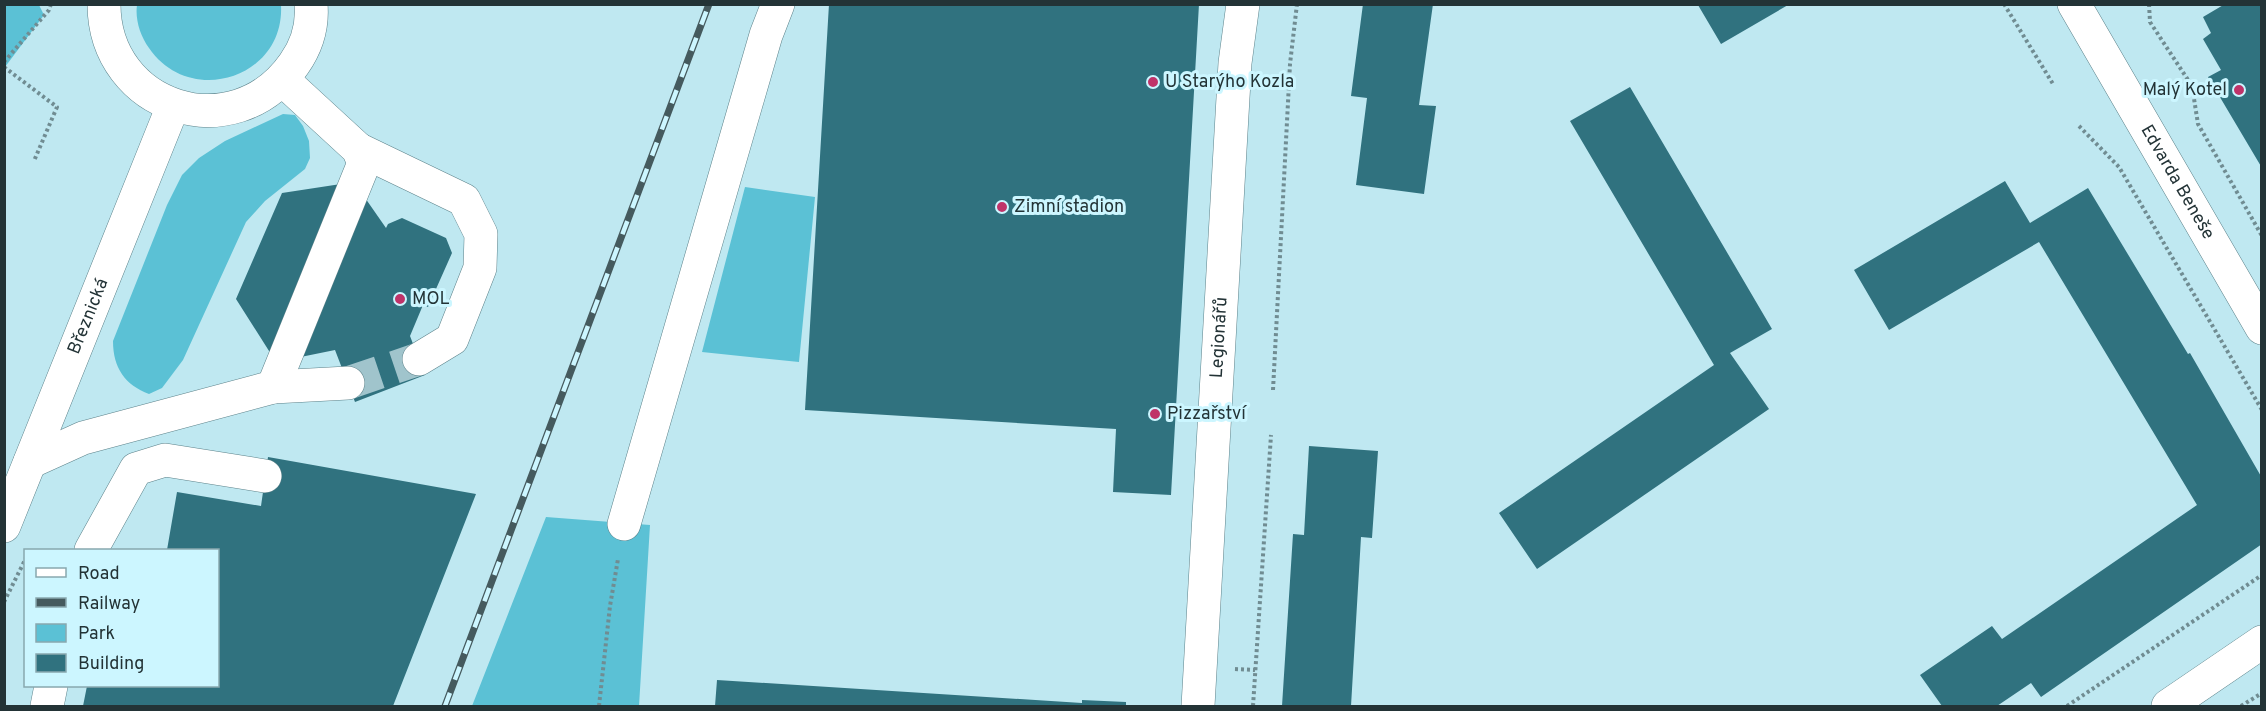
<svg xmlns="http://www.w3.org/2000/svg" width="2266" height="711" viewBox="0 0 2266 711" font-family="Overpass,sans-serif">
<rect width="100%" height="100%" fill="#bfe8f1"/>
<path fill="#5bc1d5" d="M5 4 39 5 44 15 5 67Z
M281 5C285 78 190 108 149 48 140 36 135 19 137 5Z
M283 114 295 115 303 126 309 141 310 158 305 169 265 201 246 222 183 360 162 388 149 394C125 385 113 368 113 341L167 205 182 175 199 158 225 141Z
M745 187 815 197 799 362 702 352Z
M546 517 650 525 639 706H472Z"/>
<path fill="#30727f" d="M829 4H1199L1171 495 1113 492 1116 429 805 410Z
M1363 4H1433L1419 105 1436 106 1424 194 1356 185 1367 98 1351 96Z
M2225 4H2262V168L2208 77 2221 70 2203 39 2211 33 2203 17Z
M1698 5H1788L1721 44Z
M1630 87 1772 329 1730 353 1769 409 1537 569 1499 513 1714 365 1570 121Z
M2005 181 2030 223 2088 188 2188 354 2190 353 2262 478V544L2041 697 2031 683 1997 706H1942L1920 675 1992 626 2002 639 2197 505 2039 242 1889 330 1854 270Z
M354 182 386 228 388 224 402 218 446 238 452 253 428 307 423 305 410 336 425 375 355 402 335 350 276 362 236 299 282 193Z
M1309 446 1378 451 1372 538 1361 537 1351 706H1282L1293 534 1304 535Z
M268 457 476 494 393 706H83L87 686H218V550H167L177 492 261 506Z
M717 680 1082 703V700L1126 702V706H715Z"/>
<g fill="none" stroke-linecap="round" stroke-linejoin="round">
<path stroke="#a0c4cc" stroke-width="33" stroke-dasharray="33 16" stroke-linecap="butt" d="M348 383 419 359"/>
<defs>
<g id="minor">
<path d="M104 4C104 109 234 150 294 64 306 47 313 26 311 4"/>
<path id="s1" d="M2074 4 2262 328"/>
<path d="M358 149 464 200 481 234 480 268 452 339 419 359"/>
<path d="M273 387 348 383"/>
<path d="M30 462 83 438 273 387 364 163 358 149 283 80"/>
<path d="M624 524 766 35 778 4"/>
<path id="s2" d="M4 526 173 106"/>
<path d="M91 550 136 469 165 460 265 476"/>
<path d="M47 706 51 686"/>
<path id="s3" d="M1198 706 1235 63 1243 4"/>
<path d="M2168 706 2262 642"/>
</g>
</defs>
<use href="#minor" stroke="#5c828a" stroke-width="34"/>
<path stroke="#708c92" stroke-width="4" stroke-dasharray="3 3" stroke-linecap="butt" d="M2004 4 2053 84
M2149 4 2150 22 2192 86 2198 124 2262 236
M4 62 49 10 51 4
M4 67 57 107 34 161
M2079 126 2119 167 2262 410
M1273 390 1290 64 1297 4
M4 602 26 558
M1235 669 1255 670
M599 706 610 606 618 559
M1253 706 1271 435
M2067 706 2262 575
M2241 706 2262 693"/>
<use href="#minor" stroke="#fff" stroke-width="33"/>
<defs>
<path id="rail" d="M445 706 709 4"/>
</defs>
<use href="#rail" stroke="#455a5e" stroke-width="7"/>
<use href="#rail" stroke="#ccf6ff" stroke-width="4.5" stroke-dasharray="14" stroke-linecap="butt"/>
</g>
<g fill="#bf3369" stroke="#ccf6ff" stroke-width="2">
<circle cx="1153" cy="82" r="6"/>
<circle cx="2239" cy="90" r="6"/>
<circle cx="1002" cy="207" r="6"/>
<circle cx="400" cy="299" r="6"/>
<circle cx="1155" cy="414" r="6"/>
</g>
<g text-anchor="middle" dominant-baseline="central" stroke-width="6" stroke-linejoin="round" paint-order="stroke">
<g font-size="18" fill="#233336" stroke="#ccf6ff" text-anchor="start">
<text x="1165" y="82">U Starýho Kozla</text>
<text x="2227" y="90" text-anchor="end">Malý Kotel</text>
<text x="1014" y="207">Zimní stadion</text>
<text x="412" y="299">MOL</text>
<text x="1167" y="414">Pizzařství</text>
</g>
<g font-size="18" fill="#233336" stroke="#ccf6ff">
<text stroke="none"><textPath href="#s1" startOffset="206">Edvarda Beneše</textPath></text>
<text stroke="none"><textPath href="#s2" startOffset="226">Březnická</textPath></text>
<text stroke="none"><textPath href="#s3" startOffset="369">Legionářů</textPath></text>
</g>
</g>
<rect width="2266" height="711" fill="none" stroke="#233336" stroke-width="12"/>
<rect x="24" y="549" width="195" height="138" fill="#ccf6ff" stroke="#88a8af" stroke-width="1.5"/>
<rect x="36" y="568" width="30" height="9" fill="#ffffff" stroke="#88a8af" stroke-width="1.5"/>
<text x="78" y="579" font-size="18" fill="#233336">Road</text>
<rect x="36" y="598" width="30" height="9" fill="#455a5e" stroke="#88a8af" stroke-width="1.5"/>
<text x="78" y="609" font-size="18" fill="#233336">Railway</text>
<rect x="36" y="624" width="30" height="18" fill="#5bc1d5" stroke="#88a8af" stroke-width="1.5"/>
<text x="78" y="639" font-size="18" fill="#233336">Park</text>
<rect x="36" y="654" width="30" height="18" fill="#30727f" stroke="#88a8af" stroke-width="1.5"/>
<text x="78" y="669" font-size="18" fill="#233336">Building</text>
</svg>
